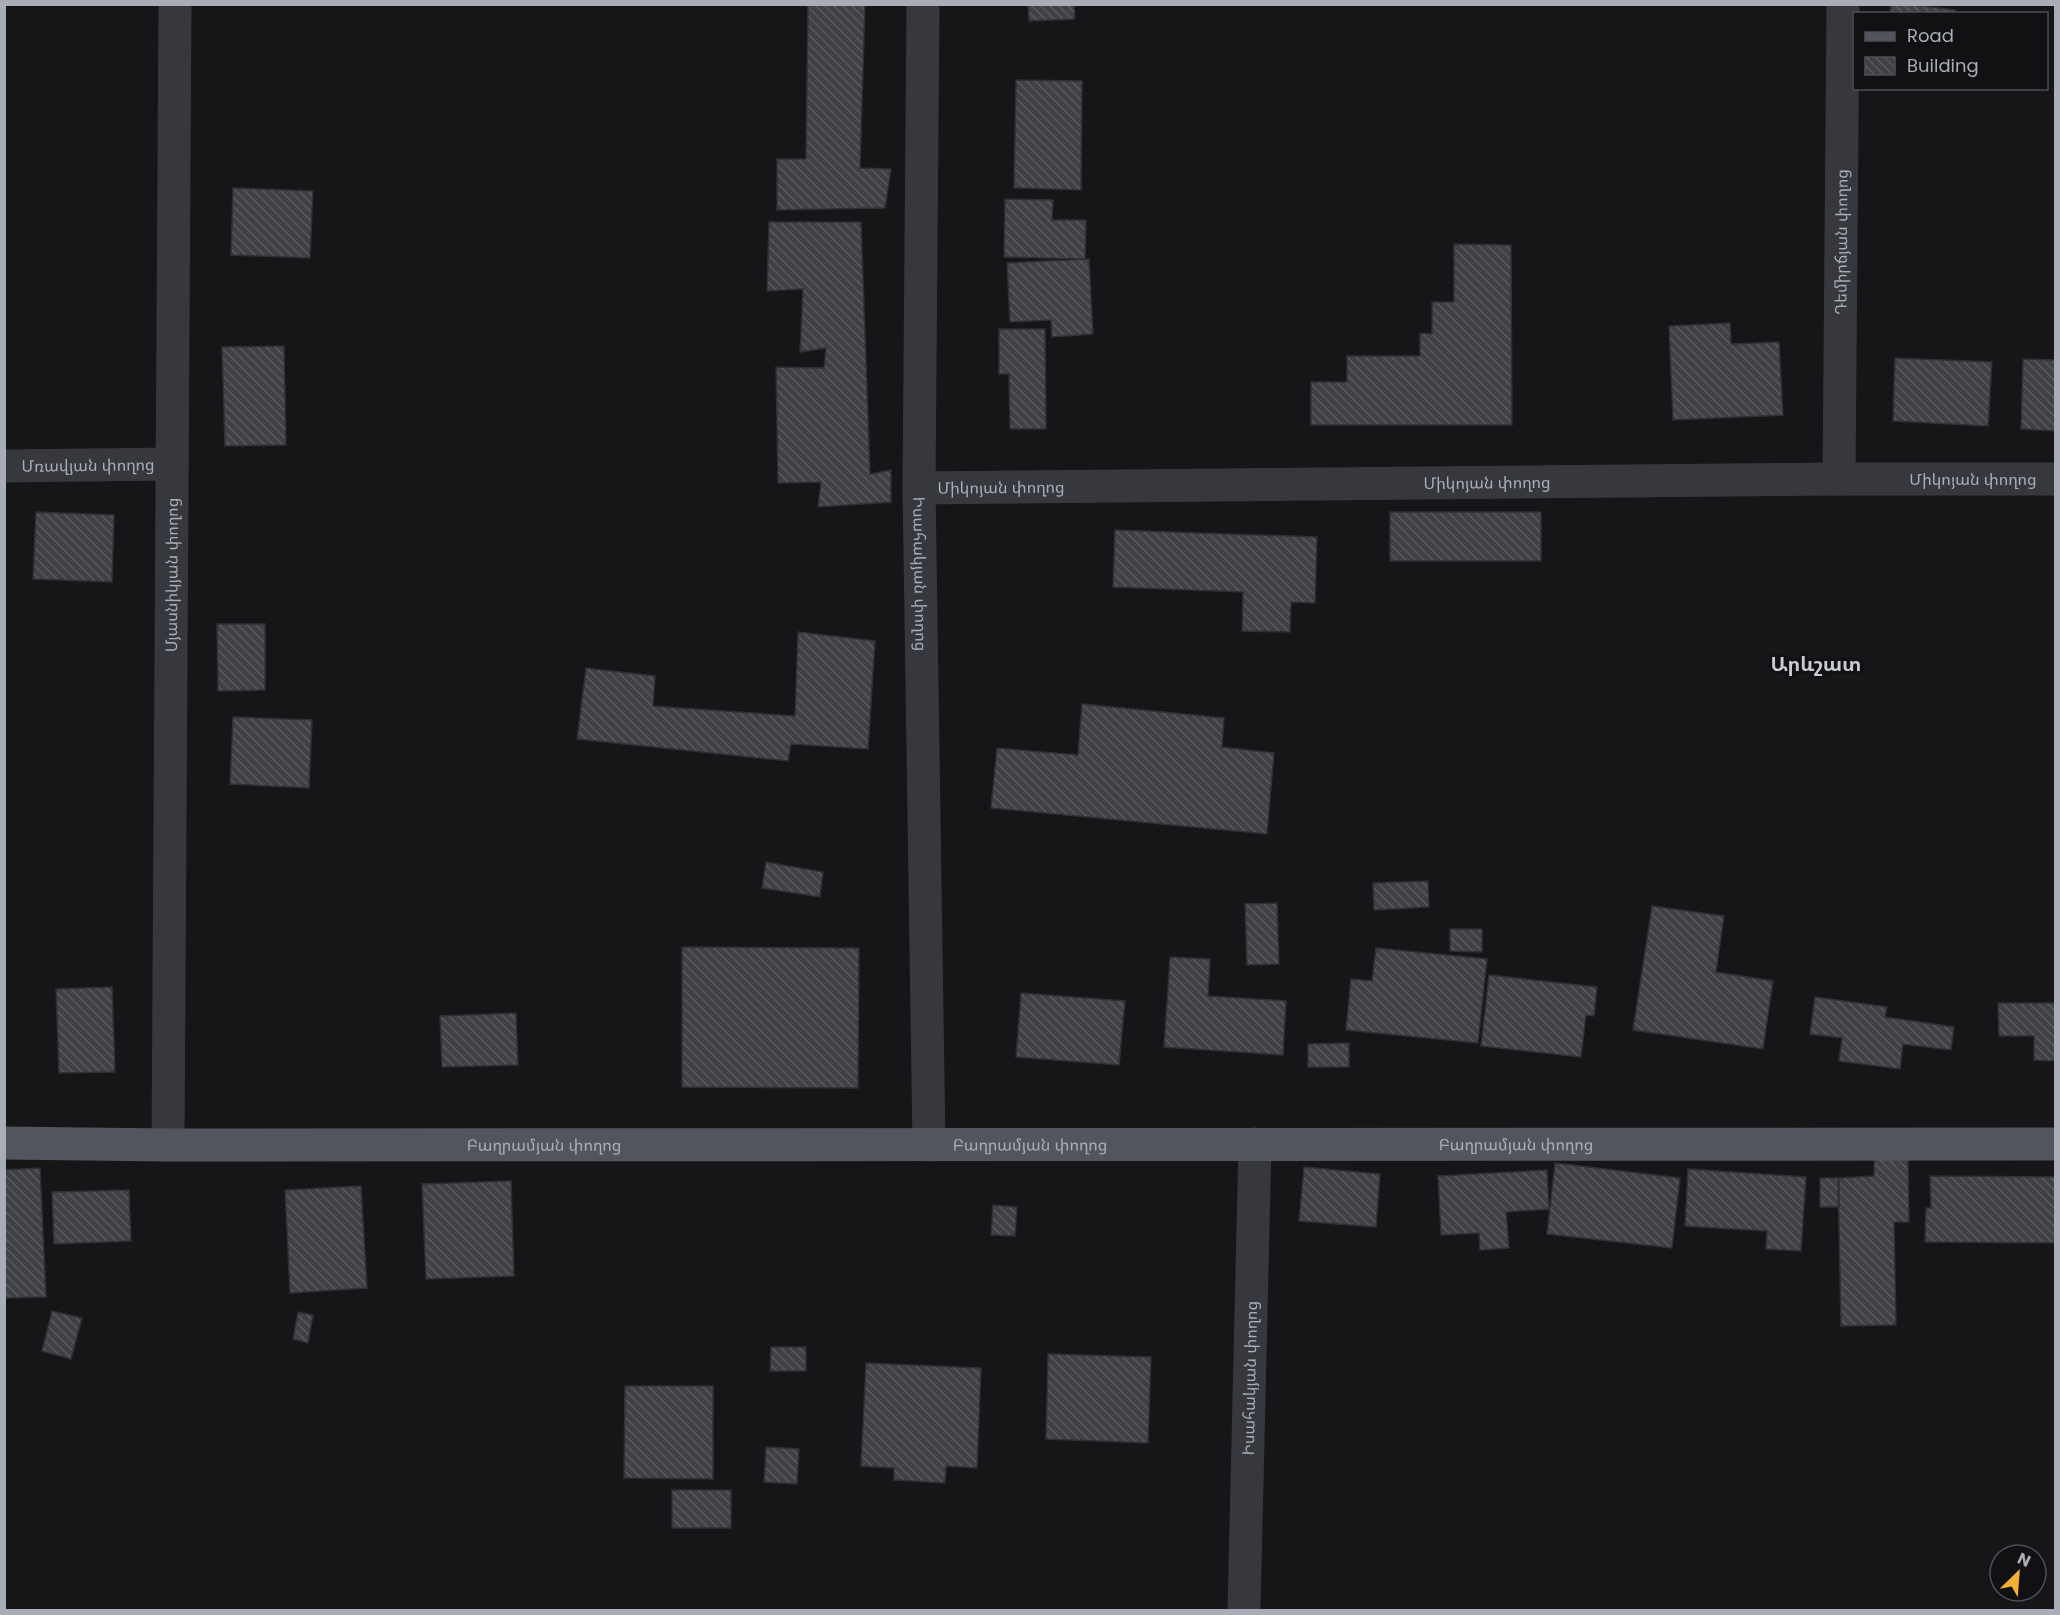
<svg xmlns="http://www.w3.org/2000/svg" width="2060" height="1615" viewBox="0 0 2060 1615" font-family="Poppins,'Noto Sans Armenian',sans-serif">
<defs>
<pattern id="building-back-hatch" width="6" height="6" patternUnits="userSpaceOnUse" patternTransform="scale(1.5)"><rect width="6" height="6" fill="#404145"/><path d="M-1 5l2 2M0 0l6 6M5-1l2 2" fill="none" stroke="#595a5e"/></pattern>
</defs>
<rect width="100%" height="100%" fill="#161618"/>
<path fill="url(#building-back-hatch)" stroke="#303034" stroke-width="1.5" d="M808 4H865L860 168 891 169 885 208 777 210V159H806Z
M1028 4H1074L1075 19 1029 21Z
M1891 4H1905L1955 10V14H1890Z
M1016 80 1082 81 1081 190 1014 188Z
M233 188 313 191 310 258 231 255Z
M1005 199 1053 200 1052 220H1086L1085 259 1004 257Z
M769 222H861L870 474 891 470V502L818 507 821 482 778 483 776 367 824 368 826 348 800 352 803 289 767 291Z
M1454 244 1511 245 1512 425H1311V382H1347V356H1420V333L1432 334V302H1454Z
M1089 259 1093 334 1052 337 1051 320 1010 322 1007 263Z
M1730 323 1731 344 1779 342 1783 415 1673 420 1669 326Z
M999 329H1045L1046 429H1010L1009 374H999Z
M284 346 286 445 225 446 222 347Z
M1895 358 1992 362 1988 426 1893 421Z
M2023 359 2056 360V431L2021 429Z
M36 512 114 515 112 582 33 579Z
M1390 512H1541V561H1390Z
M1115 530 1317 537 1315 603 1291 602 1290 632 1242 631 1243 592 1113 587Z
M217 624H265V690L218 691Z
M798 632 875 641 868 749 791 744 788 761 577 739 586 668 655 676 653 706 795 716Z
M1082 704 1224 718 1222 747 1274 753 1267 834 991 808 997 748 1078 755Z
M233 717 312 720 309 788 230 784Z
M766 862 823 872 820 897 762 888Z
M1428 881 1429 907 1374 910 1373 883Z
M1277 903 1279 964 1247 965 1245 904Z
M1652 906 1724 916 1716 972 1773 981 1763 1049 1633 1030Z
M1450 929H1482V952L1450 951Z
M682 947 859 948 858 1088 682 1087Z
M1376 948 1487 959 1478 1043 1346 1030 1351 979 1372 981Z
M1170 957 1210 959 1208 996 1286 1001 1283 1055 1164 1047Z
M1489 975 1597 987 1594 1016 1586 1015 1581 1057 1481 1046Z
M112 987 115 1072 59 1073 56 989Z
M1021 993 1125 1001 1119 1065 1016 1057Z
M1815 997 1887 1007 1885 1017 1954 1027 1951 1050 1903 1044 1900 1069 1839 1061 1842 1038 1810 1034Z
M1998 1003H2056V1061L2034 1060V1036H1999Z
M516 1013 518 1065 442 1067 440 1016Z
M1349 1043V1067H1308V1044Z
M1908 1156 1909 1222H1894L1896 1325 1841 1326 1838 1178 1874 1176V1157Z
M1555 1163 1680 1178 1672 1248 1547 1234Z
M1304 1167 1380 1174 1376 1227 1299 1221Z
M40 1168 46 1297 4 1298V1170Z
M1688 1169 1806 1177 1801 1251 1766 1249 1767 1231 1685 1226Z
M1547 1170 1549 1209 1506 1212 1509 1248 1480 1250 1479 1233 1441 1235 1438 1176Z
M1930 1176 2056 1177V1243L1925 1242 1926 1208H1931Z
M1820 1178H1839V1207H1820Z
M511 1181 514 1276 426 1279 422 1184Z
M361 1186 367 1288 290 1293 285 1190Z
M129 1190 131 1241 54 1244 52 1192Z
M993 1205 1017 1207 1015 1236 991 1235Z
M52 1311 82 1318 71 1359 42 1351Z
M298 1312 313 1315 308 1343 293 1339Z
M771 1347H806V1371H770Z
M1048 1354 1151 1357 1148 1443 1046 1439Z
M866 1363 981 1368 977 1468 946 1466 945 1483 894 1480V1468L861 1466Z
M625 1386H713V1479L624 1478Z
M766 1447 799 1449 797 1484 764 1482Z
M672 1490H731V1528H672Z"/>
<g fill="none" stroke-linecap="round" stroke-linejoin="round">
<g stroke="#37383d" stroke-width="33">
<path id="s1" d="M923 4 919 488 929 1145"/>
<path id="s2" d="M4 466 172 464"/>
<path id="s3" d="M1839 479 1843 4"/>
<path id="s4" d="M919 488 1839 479H2056"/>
<path id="s5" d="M168 1145 175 4"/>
<path id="s6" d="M1244 1610 1255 1144"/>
</g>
<path stroke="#53555c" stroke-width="33" id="s7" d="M4 1143 168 1145 2056 1144"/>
</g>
<g text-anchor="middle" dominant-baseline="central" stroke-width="6" stroke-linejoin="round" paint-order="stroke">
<g font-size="16" fill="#a8adb8" stroke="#111113">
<text stroke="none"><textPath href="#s3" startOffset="237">Դեմիրճյան փողոց</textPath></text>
<text stroke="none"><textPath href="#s2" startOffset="84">Մռավյան փողոց</textPath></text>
<text stroke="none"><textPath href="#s4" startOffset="1054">Միկոյան փողոց</textPath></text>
<text stroke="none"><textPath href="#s4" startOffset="568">Միկոյան փողոց</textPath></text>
<text stroke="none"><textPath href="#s4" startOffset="82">Միկոյան փողոց</textPath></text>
<text stroke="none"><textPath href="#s5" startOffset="570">Մյասնիկյան փողոց</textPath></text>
<text stroke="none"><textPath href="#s1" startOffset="570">Իսահակյան փողոց</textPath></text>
<text stroke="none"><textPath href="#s7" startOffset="1026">Բաղրամյան փողոց</textPath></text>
<text stroke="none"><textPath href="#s7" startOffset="1512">Բաղրամյան փողոց</textPath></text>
<text stroke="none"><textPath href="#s7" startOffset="540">Բաղրամյան փողոց</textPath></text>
<text stroke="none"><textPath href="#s6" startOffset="232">Իսահակյան փողոց</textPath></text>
</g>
<g font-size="20" font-weight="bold" fill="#c9ccd4" stroke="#111113">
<text x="1816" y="664">Արևշատ</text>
</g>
</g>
<rect width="2060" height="1615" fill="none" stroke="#a8adb8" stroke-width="12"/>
<rect x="1853" y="12" width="195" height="78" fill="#111113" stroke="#4d4f55" stroke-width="1.5"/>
<rect x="1865" y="32" width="30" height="9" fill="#53555c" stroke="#4d4f55" stroke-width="1.5"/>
<text x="1907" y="42" font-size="18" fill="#a8adb8">Road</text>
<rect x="1865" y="57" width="30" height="18" fill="url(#building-back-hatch)" stroke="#4d4f55" stroke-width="1.5"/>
<text x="1907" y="72" font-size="18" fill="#a8adb8">Building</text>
<g transform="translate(2018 1573) rotate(25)"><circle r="28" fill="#111113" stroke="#4d4f55" stroke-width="1.5"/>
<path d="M0-4.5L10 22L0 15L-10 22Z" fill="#f2b134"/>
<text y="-9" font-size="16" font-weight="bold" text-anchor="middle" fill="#a8adb8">N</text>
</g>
</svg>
